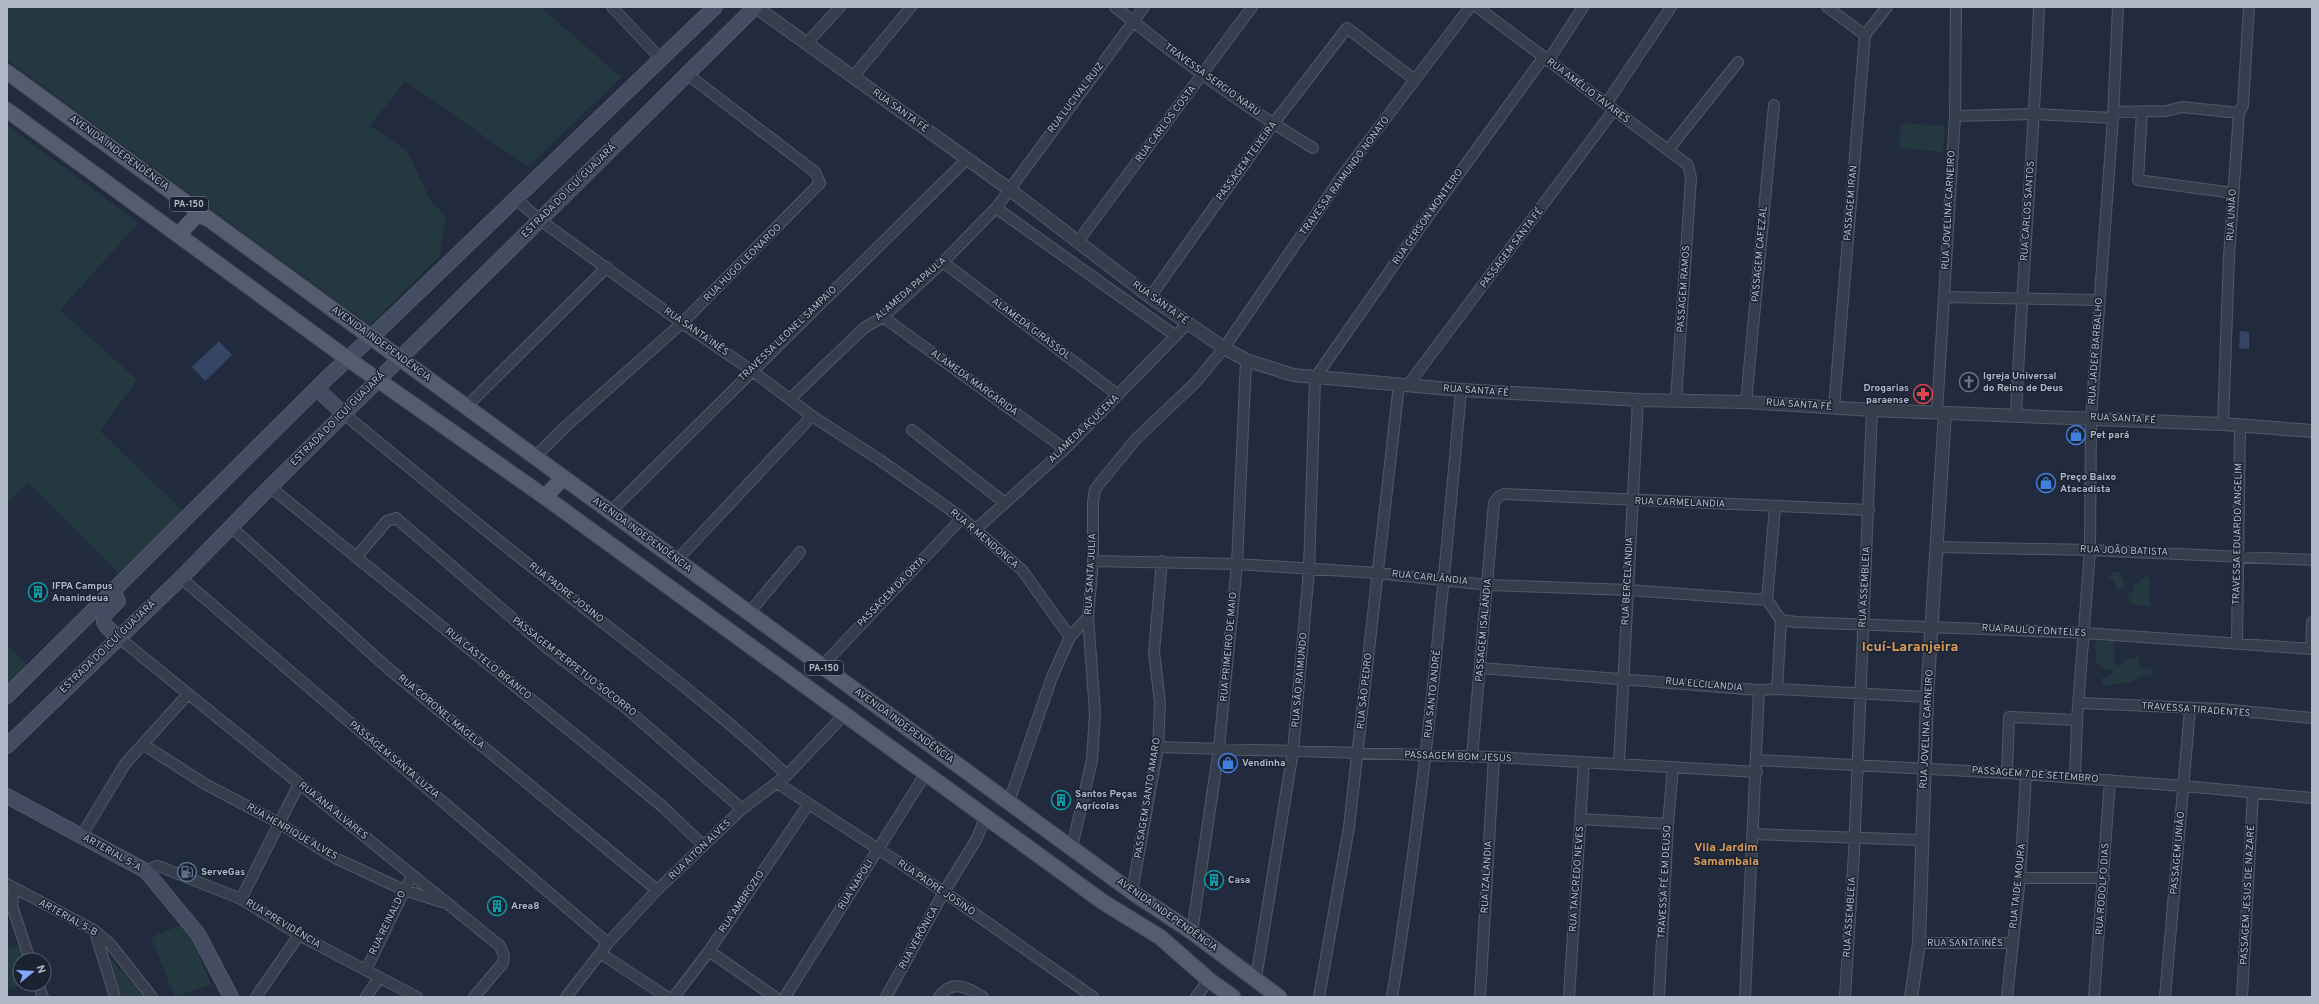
<svg xmlns="http://www.w3.org/2000/svg" width="2319" height="1004" viewBox="0 0 2319 1004" font-family="Overpass,sans-serif">
<rect width="100%" height="100%" fill="#222b3e"/>
<path fill="#24393f" d="M7 7H540L621 77 528 167 405 81 370 126 407 151 431 202 446 216 440 256 370 325 7 60Z
M1901 123 1945 126 1943 152 1899 148Z
M7 125 138 223 60 310 137 380 100 431 183 511 118 573 28 483 7 504Z
M2113 572H2119L2124 582 2123 589 2117 590 2114 580 2109 578Z
M2146 574 2150 579V607L2130 603 2127 595 2134 590 2133 582 2140 584V580L2145 578Z
M2095 641H2114V663L2119 667 2125 659 2139 657V666L2152 670 2151 677 2141 676 2132 682 2104 686 2101 679 2112 674 2113 670H2105L2096 662Z
M7 645 27 665 7 686Z
M186 923 211 984 175 997 151 937Z
M20 945 25 960H20V984H26L7 989V949Z
M108 956 142 994 143 997H122Z"/>
<path fill="#354566" d="M2240 331 2249 332V349L2239 348Z
M219 341 232 355 205 381 192 367Z"/>
<g fill="none" stroke-linecap="round" stroke-linejoin="round">
<defs>
<path id="minor" d="M612 7 661 59
M1115 7C1178 58 1243 106 1313 148
M1477 7 1688 165 1691 178 1676 400
M1827 7 1865 35
M806 44 840 7
M1548 61 1583 7
M853 77 911 7
M1606 104 1671 7
M2113 112 2166 111 2182 107 2239 113
M2142 112 2138 180 2233 193
M1955 116 2035 114 2113 118
M1668 150 1738 62
M516 199 540 220 682 323 751 370 812 416 880 460 962 518 1022 570 1070 637
M996 208 1176 336
M1079 240 1252 7
M943 262 1118 395
M1150 297 1273 124 1347 28 1415 80
M1944 297 2099 300
M883 317 1065 449
M1408 385 1613 111
M790 399 864 328 883 317 943 262 996 208 1144 7
M1746 402 1774 105
M466 407 607 267
M1834 408 1865 35 1887 7
M1937 412 1955 116 1956 7
M344 414C409 467 474 522 541 574 624 640 709 702 787 775
M2016 414C2022 278 2034 143 2039 7
M2223 424 2229 256 2239 113 2243 105 2249 7
M912 430 1005 503
M535 457 565 427 682 323 820 183 815 172 687 74
M270 487 617 769 663 807 703 845
M610 512 967 159
M231 527 390 670 657 890
M975 530 1065 449 1188 323
M1936 547 2090 550 2312 560
M357 556 387 521 396 518 547 648 627 709 742 809
M677 560 812 416
M1093 561 1237 564 1377 573 1488 585 1628 590 1767 600
M181 578 608 943
M1767 600 1781 620 1796 622 2085 633 2312 649
M1767 600 1775 507
M749 613 800 552
M118 637 500 946 504 956 503 963 474 997
M2237 643 2240 425
M2311 649 2312 622
M822 666 962 518
M1480 668 1759 690 1777 689 1927 697
M1777 689 1781 620
M2080 703 2221 709 2312 718
M144 745 205 784 279 823 333 857 404 890 442 902
M1158 747 1494 757 1757 772
M1472 757 1494 503 1498 497 1504 494 1869 510
M1757 760 2007 773 2184 786 2312 798
M1619 763 1638 400
M2007 773 2009 717 2077 720
M2075 778 2077 720 2090 550 2091 418 2113 118 2118 7
M777 783 944 892 1093 997
M1009 802 1052 677 1070 637 1088 617
M1581 819 1668 824
M1752 834 1921 840
M82 835 125 764 188 694
M1072 847 1092 760 1095 713 1088 617 1093 561V502L1095 489 1136 439 1196 382 1224 348 1345 172 1470 7
M146 871 157 866 161 867 241 899 299 935 417 997
M2020 878H2104
M7 884 94 930 111 945 152 997
M14 888 12 906 30 960
M1132 892 1158 747 1160 703 1154 652 1162 561
M241 899 299 784
M95 932 115 997
M1192 932 1219 748 1237 564 1246 360
M1919 943H2012
M709 951 775 997
M600 953 667 997
M366 970 412 875
M1256 978 1293 751 1309 570 1315 378 1424 222 1543 58
M38 984 43 997
M256 997 299 935
M366 997 379 978
M566 997 608 943 657 890 742 809 787 775 845 714
M674 997 709 951 808 805
M785 997 926 773
M886 997 944 892 976 840 986 816
M939 997C952 979 967 987 983 997
M1196 997 1209 980
M1319 997 1349 827 1399 384
M1392 997C1425 796 1443 593 1461 390
M1480 997 1494 757
M1569 997 1584 762
M1659 997 1668 824 1673 767
M1745 997 1759 690
M1845 997 1854 853 1872 410
M2007 997 2020 878 2026 775
M2094 997 2110 780
M2165 997 2190 709
M2242 997 2253 793"/>
<path id="tertiary" d="M756 7 1009 189 1150 297 1224 348 1246 360 1293 375 1461 390 1638 400 1746 402 1872 410 2223 424 2312 431
M1911 997 1919 943 1927 697 1945 413"/>
<path id="secondary" d="M317 389 344 414
M113 591 118 601C100 619 98 620 118 637
M7 696 328 377 380 329 715 7
M7 746 181 578 270 487 755 7
M7 796 146 871 198 934 231 997"/>
<path id="primary" d="M7 72 1132 892 1192 932 1279 997
M7 110 348 359 545 497 1103 902 1160 937 1209 980 1233 997
M179 234 194 218 200 215 208 219
M545 497 563 478"/>
</defs>
<use href="#minor" stroke="#515968" stroke-width="12"/>
<use href="#tertiary" stroke="#515968" stroke-width="14"/>
<use href="#secondary" stroke="#515968" stroke-width="16"/>
<use href="#primary" stroke="#3f4756" stroke-width="17"/>
<use href="#minor" stroke="#363e4e" stroke-width="10"/>
<use href="#tertiary" stroke="#363e4e" stroke-width="12"/>
<use href="#secondary" stroke="#444c61" stroke-width="14"/>
<use href="#primary" stroke="#545c6e" stroke-width="15"/>
</g>
<defs>
<symbol id="church-ring" viewBox="-11 -11 22 22"><circle r="9.5" fill="#1b2332" stroke="#6b7280" stroke-width="1.5"/><path d="M-1.2-6h2.4v3.5h3.3v2.4h-3.3V6h-2.4V-.1h-3.3v-2.4h3.3Z" fill="#6b7280"/></symbol>
<symbol id="pharmacy-ring" viewBox="-11 -11 22 22"><circle r="9.5" fill="#1b2332" stroke="#e0444e" stroke-width="1.5"/><path d="M-2-6h4v4h4v4h-4v4h-4v-4h-4v-4h4Z" fill="#e0444e"/></symbol>
<symbol id="shop-ring" viewBox="-11 -11 22 22"><circle r="9.5" fill="#1b2332" stroke="#3f7fe0" stroke-width="1.5"/><path d="M-5-2.5h2.3a2.7 3.5 0 0 1 5.4 0H5L5.5 6h-11ZM-1.5-2.5h3a1.5 2.3 0 0 0-3 0Z" fill="#3f7fe0"/></symbol>
<symbol id="building-ring" viewBox="-11 -11 22 22"><circle r="9.5" fill="#1b2332" stroke="#0f9aa8" stroke-width="1.5"/><path d="M-4-6H4V6H1V3H-1V6H-4ZM-2.5-4.3h1.7v1.8h-1.7ZM.8-4.3h1.7v1.8H.8ZM-2.5-1h1.7V.8h-1.7ZM.8-1h1.7V.8H.8Z" fill="#0f9aa8"/></symbol>
<symbol id="fuel-ring" viewBox="-11 -11 22 22"><circle r="9.5" fill="#1b2332" stroke="#5c6f8a" stroke-width="1.5"/><path d="M-5.5-6h7V0h2V4h1.3V-2.5L3-4.5l.8-.8L6-3V5H2.5V1h-1V6h-7ZM-4.2-4.7v3.2H.2V-4.7Z" fill="#5c6f8a"/></symbol>
</defs>
<g fill-rule="evenodd">
<use href="#church-ring" x="1958" y="371" width="22" height="22"/>
<use href="#pharmacy-ring" x="1912" y="383" width="22" height="22"/>
<use href="#shop-ring" x="2065" y="424" width="22" height="22"/>
<use href="#shop-ring" x="2035" y="472" width="22" height="22"/>
<use href="#building-ring" x="27" y="581" width="22" height="22"/>
<use href="#shop-ring" x="1217" y="752" width="22" height="22"/>
<use href="#building-ring" x="1050" y="789" width="22" height="22"/>
<use href="#fuel-ring" x="176" y="861" width="22" height="22"/>
<use href="#building-ring" x="1203" y="869" width="22" height="22"/>
<use href="#building-ring" x="486" y="895" width="22" height="22"/>
</g>
<g text-anchor="middle" dominant-baseline="central" stroke-width="3" stroke-linejoin="round" paint-order="stroke">
<g fill="#1b2332" stroke="#848c9c" stroke-width="1">
<rect x="170" y="197" width="38" height="14" rx="3"/>
<rect x="805" y="661" width="38" height="14" rx="3"/>
</g>
<g font-size="9" font-weight="bold" fill="#b1b9c9">
<text x="189" y="204">PA-150</text>
<text x="824" y="668">PA-150</text>
</g>
<g font-size="10" fill="#b1b9c9" stroke="#1b2332">
<text transform="translate(1212 80) rotate(36)">TRAVESSA SERGIO NARU</text>
<text transform="translate(1588 91) rotate(37)">RUA AMÉLIO TAVARES</text>
<text transform="translate(1076 98) rotate(-53)">RUA LUCIVAL RUIZ</text>
<text transform="translate(900 111) rotate(36)">RUA SANTA FÉ</text>
<text transform="translate(1166 124) rotate(-53)">RUA CARLOS COSTA</text>
<text transform="translate(119 153) rotate(36)">AVENIDA INDEPENDÊNCIA</text>
<text transform="translate(1247 161) rotate(-54)">PASSAGEM TEIXEIRA</text>
<text transform="translate(1345 176) rotate(-54)">TRAVESSA RAIMUNDO NONATO</text>
<text transform="translate(569 191) rotate(-45)">ESTRADA DO ICUÍ GUAJARÁ</text>
<text transform="translate(1851 203) rotate(-85)">PASSAGEM IRAN</text>
<text transform="translate(1949 210) rotate(-87)">RUA JOVELINA CARNEIRO</text>
<text transform="translate(2028 211) rotate(-86)">RUA CARLOS SANTOS</text>
<text transform="translate(2232 215) rotate(-87)">RUA UNIÃO</text>
<text transform="translate(1428 217) rotate(-55)">RUA GERSON MONTEIRO</text>
<text transform="translate(1512 248) rotate(-53)">PASSAGEM SANTA FÉ</text>
<text transform="translate(1760 254) rotate(-85)">PASSAGEM CAFEZAL</text>
<text transform="translate(743 263) rotate(-45)">RUA HUGO LEONARDO</text>
<text transform="translate(911 289) rotate(-41)">ALAMEDA PAPAULA</text>
<text transform="translate(1684 289) rotate(-86)">PASSAGEM RAMOS</text>
<text transform="translate(1160 303) rotate(36)">RUA SANTA FÉ</text>
<text transform="translate(1031 329) rotate(37)">ALAMEDA GIRASSOL</text>
<text transform="translate(696 332) rotate(35)">RUA SANTA INÊS</text>
<text transform="translate(788 334) rotate(-44)">TRAVESSA LEONEL SAMPAIO</text>
<text transform="translate(381 344) rotate(36)">AVENIDA INDEPENDÊNCIA</text>
<text transform="translate(2096 351) rotate(-86)">RUA JADER BARBALHO</text>
<text transform="translate(974 383) rotate(36)">ALAMEDA MARGARIDA</text>
<text transform="translate(1476 391) rotate(4)">RUA SANTA FÉ</text>
<text transform="translate(1799 405) rotate(4)">RUA SANTA FÉ</text>
<text transform="translate(338 419) rotate(-45)">ESTRADA DO ICUÍ GUAJARÁ</text>
<text transform="translate(2123 419) rotate(3)">RUA SANTA FÉ</text>
<text transform="translate(1084 429) rotate(-44)">ALAMEDA AÇUCENA</text>
<text transform="translate(1680 503) rotate(2)">RUA CARMELANDIA</text>
<text transform="translate(2238 534) rotate(-89)">TRAVESSA EDUARDO ANGELIM</text>
<text transform="translate(642 535) rotate(36)">AVENIDA INDEPENDÊNCIA</text>
<text transform="translate(984 539) rotate(40)">RUA R MENDONCA</text>
<text transform="translate(2124 551) rotate(2)">RUA JOÃO BATISTA</text>
<text transform="translate(1091 574) rotate(-87)">RUA SANTA JULIA</text>
<text transform="translate(1430 578) rotate(6)">RUA CARLÂNDIA</text>
<text transform="translate(1628 581) rotate(-87)">RUA BERCELANDIA</text>
<text transform="translate(1865 587) rotate(-87)">RUA ASSEMBLEIA</text>
<text transform="translate(892 592) rotate(-46)">PASSAGEM DA ORTA</text>
<text transform="translate(566 593) rotate(38)">RUA PADRE JOSINO</text>
<text transform="translate(1484 630) rotate(-85)">PASSAGEM ISALÂNDIA</text>
<text transform="translate(2034 631) rotate(3)">RUA PAULO FONTELES</text>
<text transform="translate(108 647) rotate(-44)">ESTRADA DO ICUÍ GUAJARÁ</text>
<text transform="translate(1229 647) rotate(-85)">RUA PRIMEIRO DE MAIO</text>
<text transform="translate(488 664) rotate(39)">RUA CASTELO BRANCO</text>
<text transform="translate(574 667) rotate(38)">PASSAGEM PERPETUO SOCORRO</text>
<text transform="translate(1300 680) rotate(-85)">RUA SÃO RAIMUNDO</text>
<text transform="translate(1704 685) rotate(5)">RUA ELCILANDIA</text>
<text transform="translate(1365 691) rotate(-84)">RUA SÃO PEDRO</text>
<text transform="translate(1433 694) rotate(-84)">RUA SANTO ANDRÉ</text>
<text transform="translate(2196 710) rotate(4)">TRAVESSA TIRADENTES</text>
<text transform="translate(441 712) rotate(40)">RUA CORONEL MAGELA</text>
<text transform="translate(904 726) rotate(36)">AVENIDA INDEPENDÊNCIA</text>
<text transform="translate(1927 729) rotate(-87)">RUA JOVELINA CARNEIRO</text>
<text transform="translate(1458 757) rotate(2)">PASSAGEM BOM JESUS</text>
<text transform="translate(394 760) rotate(40)">PASSAGEM SANTA LUZIA</text>
<text transform="translate(2035 775) rotate(4)">PASSAGEM 7 DE SETEMBRO</text>
<text transform="translate(1148 798) rotate(-81)">PASSAGEM SANTO AMARO</text>
<text transform="translate(333 811) rotate(39)">RUA ANA ALVARES</text>
<text transform="translate(292 832) rotate(30)">RUA HENRIQUE ALVES</text>
<text transform="translate(700 850) rotate(-44)">RUA AITON ALVES</text>
<text transform="translate(112 853) rotate(29)">ARTERIAL 5-A</text>
<text transform="translate(2178 853) rotate(-85)">PASSAGEM UNIÃO</text>
<text transform="translate(1487 877) rotate(-87)">RUA IZALANDIA</text>
<text transform="translate(1577 879) rotate(-86)">RUA TANCREDO NEVES</text>
<text transform="translate(1665 882) rotate(-87)">TRAVESSA FÉ EM DEUSQ</text>
<text transform="translate(856 885) rotate(-58)">RUA NAPOLI</text>
<text transform="translate(2018 886) rotate(-84)">RUA TAIDE MOURA</text>
<text transform="translate(936 888) rotate(34)">RUA PADRE JOSINO</text>
<text transform="translate(2103 889) rotate(-86)">RUA RODOLFO DIAS</text>
<text transform="translate(2248 895) rotate(-87)">PASSAGEM JESUS DE NAZARÉ</text>
<text transform="translate(742 902) rotate(-56)">RUA AMBROZIO</text>
<text transform="translate(1167 915) rotate(35)">AVENIDA INDEPENDÊNCIA</text>
<text transform="translate(1850 917) rotate(-86)">RUA ASSEMBLEIA</text>
<text transform="translate(68 918) rotate(29)">ARTERIAL 5-B</text>
<text transform="translate(388 923) rotate(-64)">RUA REINALDO</text>
<text transform="translate(283 924) rotate(31)">RUA PREVIDÊNCIA</text>
<text transform="translate(919 938) rotate(-61)">RUA VERÔNICA</text>
<text x="1965" y="943">RUA SANTA INÊS</text>
</g>
<g font-size="10" font-weight="bold" fill="#b1b9c9" stroke="#1b2332" text-anchor="start">
<text x="1983" y="376">Igreja Universal<tspan x="1983" dy="12">do Reino de Deus</tspan></text>
<text x="1909" y="388" text-anchor="end">Drogarias<tspan x="1909" dy="12">paraense</tspan></text>
<text x="2090" y="435">Pet pará</text>
<text x="2060" y="477">Preço Baixo<tspan x="2060" dy="12">Atacadista</tspan></text>
<text x="52" y="586">IFPA Campus<tspan x="52" dy="12">Ananindeua</tspan></text>
<text x="1242" y="763">Vendinha</text>
<text x="1075" y="794">Santos Peças<tspan x="1075" dy="12">Agrícolas</tspan></text>
<text x="201" y="872">ServeGas</text>
<text x="1228" y="880">Casa</text>
<text x="511" y="906">Area8</text>
</g>
<g font-size="12" font-weight="bold" fill="#da9d5b" stroke="#1b2332">
<text x="1726" y="848">Vila Jardim<tspan x="1726" dy="14">Samambaia</tspan></text>
</g>
<g font-size="14" font-weight="bold" fill="#da9d5b" stroke="#1b2332">
<text x="1910" y="647">Icuí-Laranjeira</text>
</g>
</g>
<rect width="2319" height="1004" fill="none" stroke="#b1b9c9" stroke-width="16"/>
<g transform="translate(32 972) rotate(72)"><circle r="19" fill="#1b2332" stroke="#575f6e"/>
<path d="M0-3L7 15L0 10L-7 15Z" fill="#82a7fd"/>
<text y="-6" font-size="11" font-weight="bold" text-anchor="middle" fill="#b1b9c9">N</text>
</g>
</svg>
